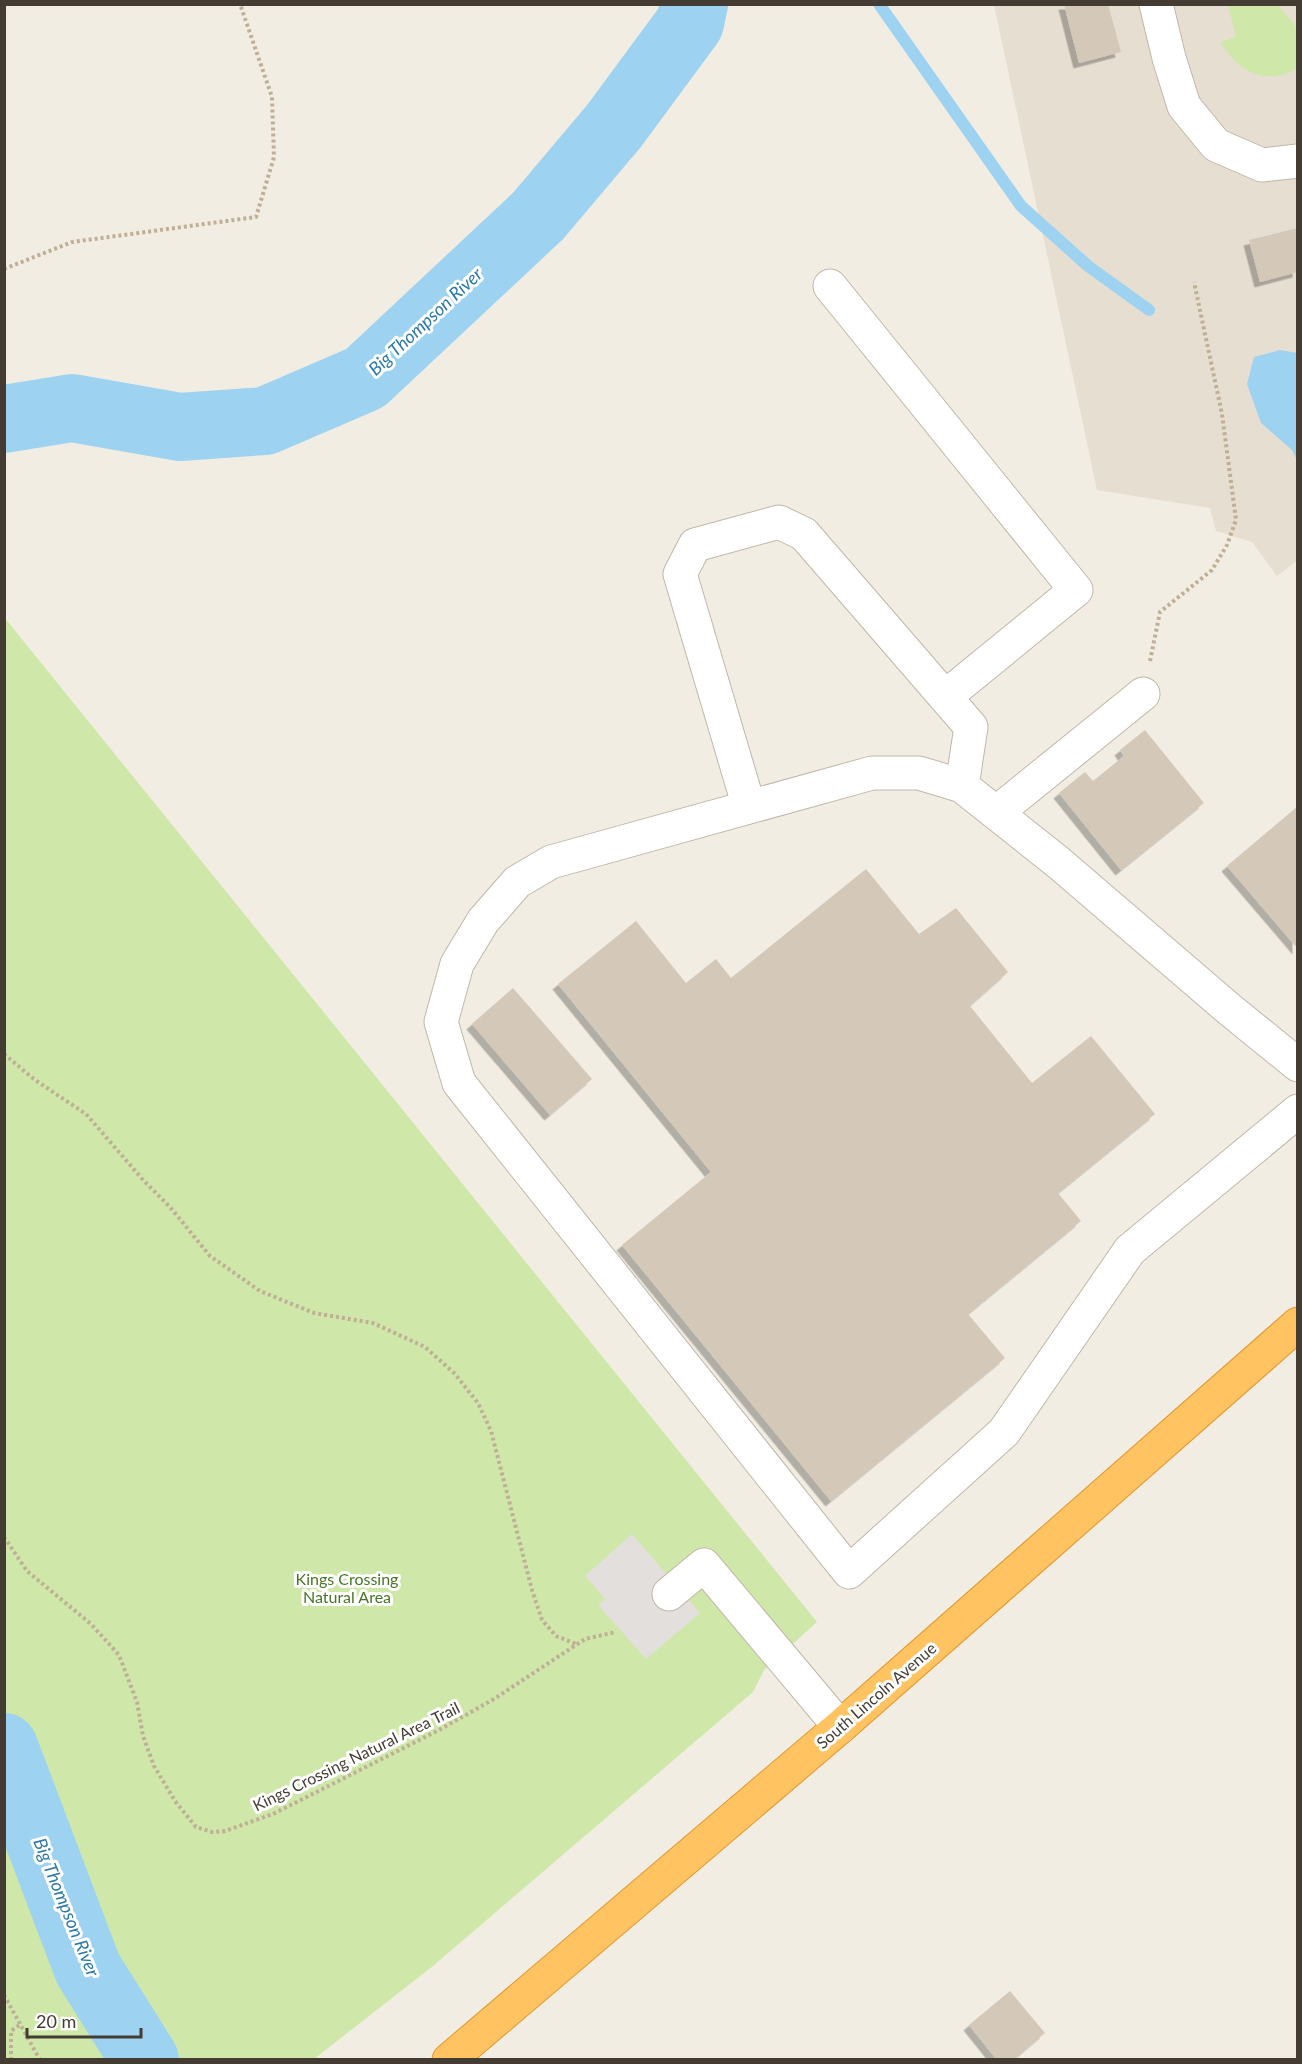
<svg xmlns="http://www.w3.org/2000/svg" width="1302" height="2064" viewBox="0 0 1302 2064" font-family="Lato,sans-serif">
<defs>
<filter id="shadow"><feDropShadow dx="-5.5" dy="5.5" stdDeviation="0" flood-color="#0004"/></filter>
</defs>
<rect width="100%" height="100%" fill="#f2ede3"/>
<path fill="#e6ded1" d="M994 5H1297L1298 560 1277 576 1252 542 1216 531 1210 508 1097 490Z"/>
<path fill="#cfe8aa" d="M1228 5H1278L1297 28V69C1264 86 1239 72 1220 42L1236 37Z
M4 617 817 1622 764 1670 753 1692 433 1966 314 2059H5Z"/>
<path fill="#e2dfdc" d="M632 1534 700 1613 646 1659 598 1605 605 1599 585 1576Z"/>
<path fill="#9dd2f1" d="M1280 350 1297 353V460L1292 450 1261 423 1247 384 1254 357Z"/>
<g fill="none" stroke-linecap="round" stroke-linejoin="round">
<path stroke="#9dd2f1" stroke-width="12" d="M879 4 1021 206 1088 266 1149 310"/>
<path stroke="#9dd2f1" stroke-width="68" d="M4 419 72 408 180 427 265 421 365 378 538 216 614 126 690 23 694 4
M4 1747 88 1969 145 2060"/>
</g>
<path fill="#d4c8b8" filter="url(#shadow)" d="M1064 4H1108L1121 52 1079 63Z
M1298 228V272L1260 282 1249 240Z
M1145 730 1204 803 1121 870 1059 793 1085 772 1093 781 1124 756 1120 750Z
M1298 806V949L1227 866Z
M866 869 919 934 956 908 1008 972 970 1006 1032 1083 1091 1036 1155 1114 1058 1193 1081 1221 968 1314 1005 1358 831 1501 622 1245 711 1172 558 984 636 921 686 983 716 959 731 978Z
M513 988 592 1079 550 1115 472 1024Z
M1010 1991 1045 2033 1013 2060H997L969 2025Z"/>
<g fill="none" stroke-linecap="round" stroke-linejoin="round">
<defs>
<path id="minor" d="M1156 4 1169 58 1184 106 1216 145 1262 165 1298 161
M830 286 1076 590 945 697
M749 807 680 574 695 545 779 522 804 534 971 727 962 786
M996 813 1143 694
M1298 1065 1229 1009 1059 863 962 786 919 773H872L551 862 517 882 483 921 457 964 441 1022 459 1083 849 1572 1004 1432 1130 1250 1298 1111
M669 1594 704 1565 840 1727"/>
<path id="highway" d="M449 2060 840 1727 1298 1324"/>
</defs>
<use href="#minor" stroke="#c0b7a8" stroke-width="35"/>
<use href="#highway" stroke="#e0972e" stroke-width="35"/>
<path stroke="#bfaf96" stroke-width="4" stroke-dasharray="3 3" stroke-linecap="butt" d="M4 269 72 242 256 217 274 157 272 97 240 4
M1150 661 1160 612 1212 570 1227 545 1236 520 1222 414 1194 282
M4 1054 35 1080 86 1114 144 1181 170 1207 210 1256 260 1291 314 1313 373 1323 425 1347 455 1374 478 1403 491 1431 532 1590 542 1620 556 1636 576 1644
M4 1537 27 1571 91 1624 119 1655 137 1702 143 1736 154 1766 175 1801 196 1827 212 1832 225 1831 273 1814 439 1730 494 1699 585 1639 616 1632
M4 1995 40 2060
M11 2060V2031L21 2024"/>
<use href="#minor" stroke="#fff" stroke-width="33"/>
<use href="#highway" stroke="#ffc361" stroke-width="33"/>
</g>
<g text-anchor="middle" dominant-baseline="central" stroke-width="6" stroke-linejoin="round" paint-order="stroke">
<g font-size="16" fill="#487626" stroke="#fff">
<text x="347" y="1578">Kings Crossing<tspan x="347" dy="18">Natural Area</tspan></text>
</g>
<g font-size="16" fill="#443c33" stroke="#fff">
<text transform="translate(876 1695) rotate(-41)">South Lincoln Avenue</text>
<text transform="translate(356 1756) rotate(-26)">Kings Crossing Natural Area Trail</text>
</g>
<g font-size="18" font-style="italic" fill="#2a79a9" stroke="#fff">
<text transform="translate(425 321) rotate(-43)">Big Thompson River</text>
<text transform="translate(67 1907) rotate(68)">Big Thompson River</text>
</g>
</g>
<rect width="1302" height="2064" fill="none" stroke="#443c33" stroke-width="12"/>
<path d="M27 2028v9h114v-9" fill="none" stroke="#443c33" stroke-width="3"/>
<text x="36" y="2028" font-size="18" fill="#443c33" stroke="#ffffff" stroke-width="4.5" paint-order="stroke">20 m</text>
</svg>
